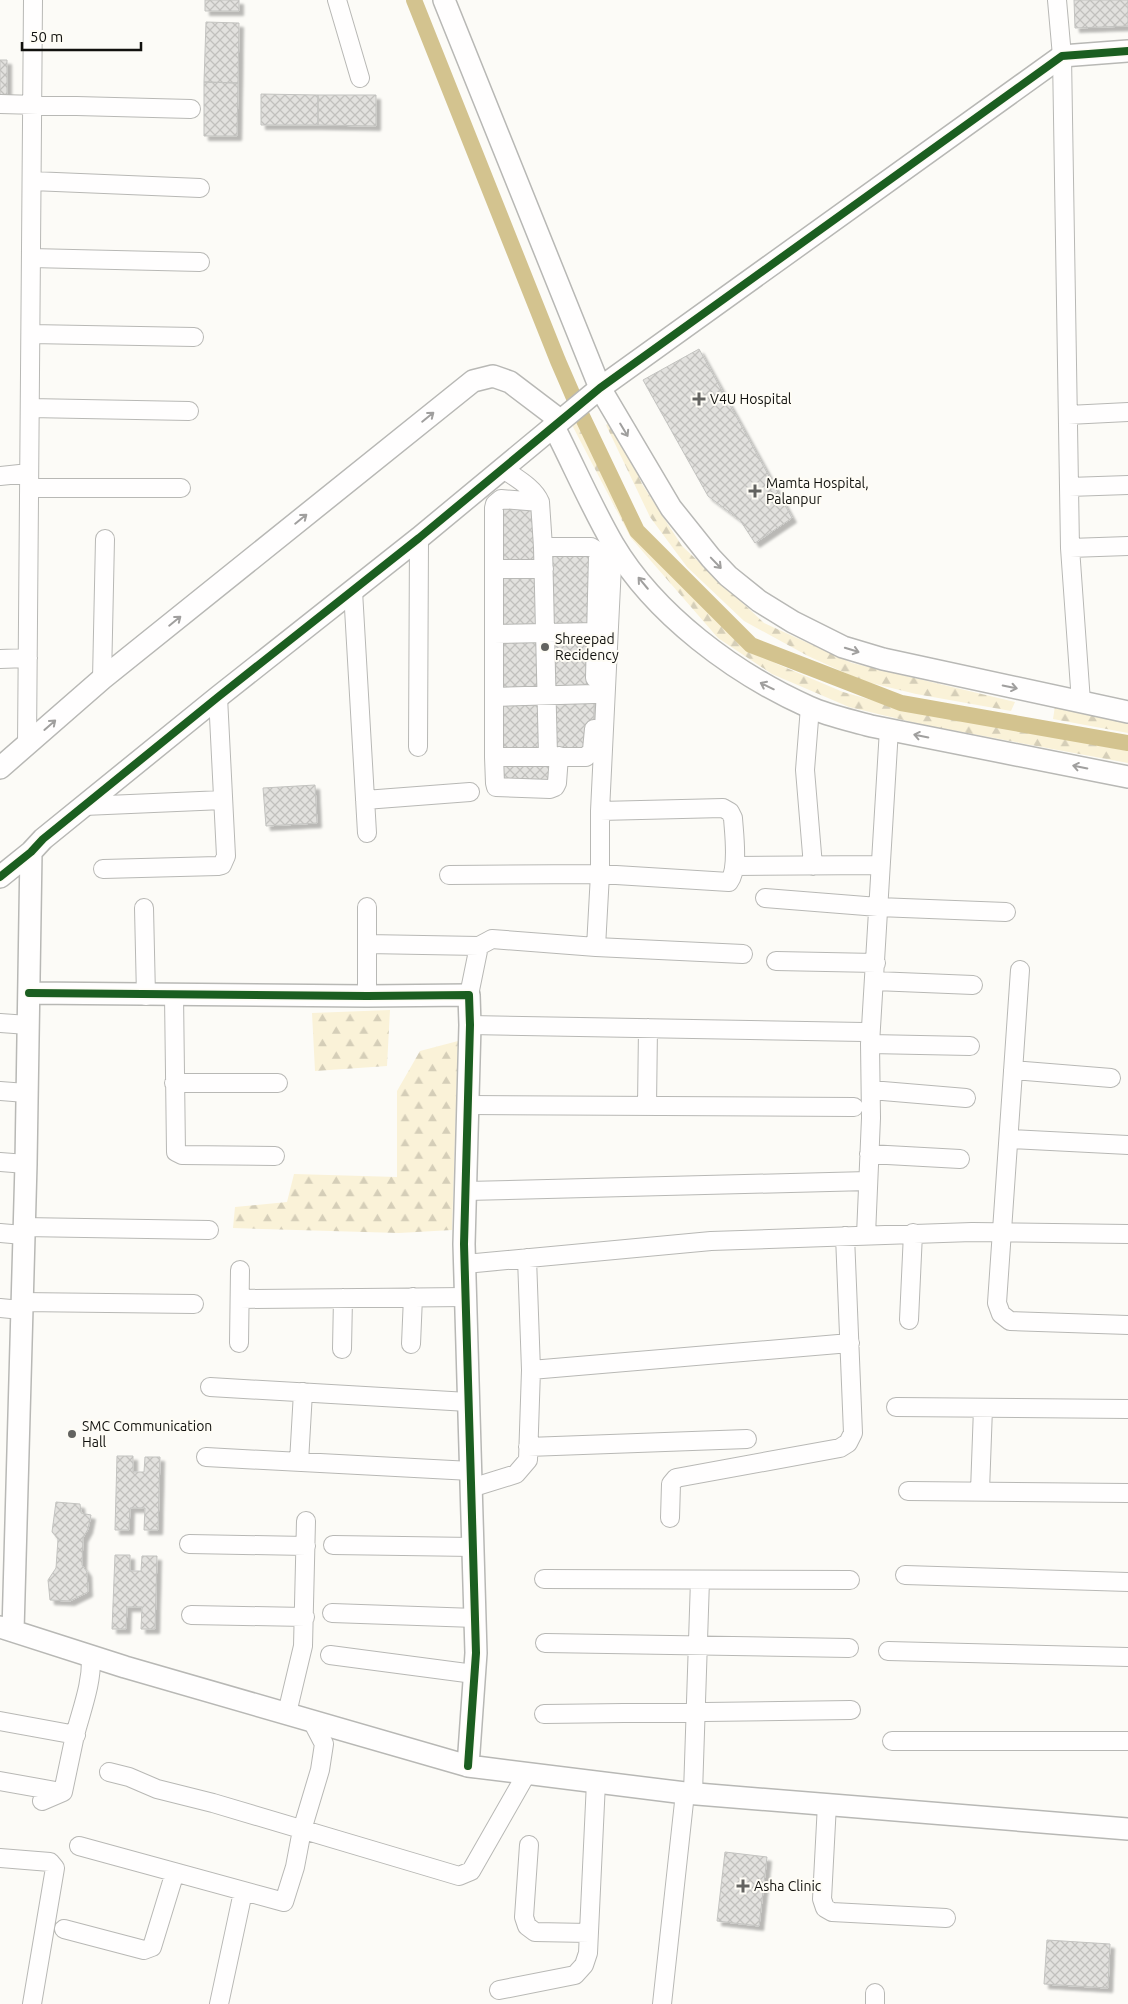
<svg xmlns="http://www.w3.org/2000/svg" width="1128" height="2004" viewBox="0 0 1128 2004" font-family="Ubuntu,sans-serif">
<defs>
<pattern id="forest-firs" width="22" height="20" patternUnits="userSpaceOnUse" patternTransform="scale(1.25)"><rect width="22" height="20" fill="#faf2d8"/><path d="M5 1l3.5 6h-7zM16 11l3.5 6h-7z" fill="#d5ceb8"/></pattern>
<pattern id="building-cross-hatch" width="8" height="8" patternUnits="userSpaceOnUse" patternTransform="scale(1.25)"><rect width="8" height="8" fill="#e2e1de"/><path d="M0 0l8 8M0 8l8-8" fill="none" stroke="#c1c0bd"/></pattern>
<filter id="shadow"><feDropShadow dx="4.5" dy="4.5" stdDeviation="1" flood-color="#0004"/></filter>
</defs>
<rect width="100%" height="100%" fill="#fcfbf7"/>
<path fill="url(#forest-firs)" d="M578 420 636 536 742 644 777 664 843 692 900 708 1128 751V763L924 725 849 707 772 674 718 638 631 538 572 425Z
M613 421 642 484 682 546 764 623 852 663 1015 702 1011 711 916 694 863 681 808 656 744 621 687 567 650 517 606 425Z
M1055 706 1128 719V733L1053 719Z
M390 1010 387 1066 315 1071 312 1013Z
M458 1041 452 1230 399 1233 233 1228 235 1207 287 1202 294 1174 397 1177V1091L420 1051Z"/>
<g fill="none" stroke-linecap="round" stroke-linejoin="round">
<path stroke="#d3c38f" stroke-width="16" d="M414 0 558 361 581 414 637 531 751 645 901 703 1128 743"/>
</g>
<path fill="url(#building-cross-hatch)" stroke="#c3c3c0" filter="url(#shadow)" d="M205 0H239V11H205Z
M1074 0H1128V26L1075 28Z
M206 22 239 23 238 83 204 82Z
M0 60H7V99H0Z
M204 82 238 83 237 136H204Z
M261 94 318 95V125H261Z
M318 95H376V126L318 125Z
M699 349 792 518 755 543 740 520 708 496 643 380Z
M494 500 540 502 543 547 599 548 593 746 559 756 550 789 495 783Z
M315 785 317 823 266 826 263 788Z
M117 1456H133V1472H144L145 1457H160L158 1530H144L145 1508H130L129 1530H115Z
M56 1502 80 1504 81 1513 91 1515 88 1529 83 1538 82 1565 87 1572 88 1592 70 1601 50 1600 48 1580 56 1568 58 1539 52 1532Z
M115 1555H130V1571H141L142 1556H157L155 1629H141L142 1607H127L126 1629H112Z
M725 1852 767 1857 759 1926 717 1921Z
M1047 1940 1110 1944 1108 1988 1044 1984Z"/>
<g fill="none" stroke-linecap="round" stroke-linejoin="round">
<defs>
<path id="minor" d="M337 0 360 78
M1057 0 1062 56 1070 548 1081 702
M0 104 191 109
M32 181 200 188
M31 258 200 262
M31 334 194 337
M30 408 189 411
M1068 415 1128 412
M502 468C514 477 534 487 540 502L543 547 548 756
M0 476 29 473
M1069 487 1128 485
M29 488H181
M540 502 501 499 495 504 494 508V757L495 783 496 787 550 789 555 787 557 783 559 756
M543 547H591L596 550 598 555 595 678
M1070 548 1128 546
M494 569H544
M353 591 367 833
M494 634 596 632
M0 659 28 658
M102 679 105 539
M494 697 594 694
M810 707 805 770 813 866
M27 745 33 0
M418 747 419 538
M494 757H586L592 750 594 729
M365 800 470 792
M84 806 223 800
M735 866 880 865
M103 869 218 866 222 865 226 856 218 697
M449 875 600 874 729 882C739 869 734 834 733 818L730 812 723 808 600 811
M765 898 878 907 1006 912
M367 907V996
M144 908 146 996
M367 944 479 946
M596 947 600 874V811L613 545
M776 961 876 963
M1020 970 997 1303 1001 1314 1010 1321 1128 1325
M875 981 973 985
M174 995 176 1152 182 1155 275 1156
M469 995 479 946 492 939 596 947 743 954
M0 1023 28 1025
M470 1025 864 1032
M870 1044 970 1046
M1013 1070 1111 1078
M174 1083H278
M871 1090 966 1098
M0 1091 26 1093
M468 1105 854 1107
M647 1106 648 1028
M1009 1139 1128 1145
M869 1154 960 1159
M0 1162 26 1164
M466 1191 868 1181
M23 1227 209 1230
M0 1233 23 1235
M866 1235 871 1118 870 1044 889 729
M465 1264 711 1241 972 1232 1128 1234
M240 1299 466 1297
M21 1302 194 1304
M0 1308 21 1310
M909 1320 913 1233
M239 1343 240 1270
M411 1344 413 1297
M342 1349 343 1298
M531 1370 850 1343
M210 1387 468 1402
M896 1407 1128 1409
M528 1447 747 1439
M206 1457 471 1471
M299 1462 303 1392
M471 1488 516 1474 528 1460 531 1370 527 1258
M908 1491 1128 1493
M980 1491 983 1408
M670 1518 671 1484 676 1478 840 1448 848 1443 853 1433 845 1236
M189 1544 306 1546
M333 1545 473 1547
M905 1575 1128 1582
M544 1579 850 1580
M332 1613 475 1618
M191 1615 305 1617
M545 1643 849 1648
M888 1651 1128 1657
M330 1655 474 1674
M287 1713 303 1646 306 1521
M544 1714 851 1710
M0 1721 76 1735
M892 1741H1128
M109 1772 129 1777 157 1789 213 1803 459 1876 471 1871 527 1773
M0 1781 61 1792
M693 1793 700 1580
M42 1801 63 1792C67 1773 71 1754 75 1735 82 1708 92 1684 91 1656
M827 1804 822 1899 825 1908 832 1912 946 1918
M529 1845 524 1917 527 1926 535 1932 589 1933
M79 1846 284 1902 295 1867 302 1830 320 1770 324 1744 312 1721
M0 1858 50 1862 55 1868 32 2004
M64 1929 144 1950 152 1947 175 1872
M499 1990 575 1975 584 1965 588 1953 596 1782
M875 1993V2004
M219 2004 243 1892
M662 2004 685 1793"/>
<path id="tertiary" d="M444 0 600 388 671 508 711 558 728 576 759 601 793 622 843 647 883 659 1128 712
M553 425C573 464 591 506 613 544 655 615 735 674 809 707 829 716 850 720 871 726L1128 777
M0 768 102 679 473 381 493 376 510 382 560 420
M0 877 31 852 43 839 218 697 419 538 600 388 1062 56 1128 51
M29 993 367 996 469 995 470 1025 464 1244 476 1653 468 1766
M0 1627 125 1667 468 1766 685 1793 1128 1829
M13 1631 26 1164 31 852"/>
</defs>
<use href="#minor" stroke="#b8b8b5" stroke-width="20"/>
<use href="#tertiary" stroke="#b8b8b5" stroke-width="24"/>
<use href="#minor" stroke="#fffefe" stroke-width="18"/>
<use href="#tertiary" stroke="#fffefe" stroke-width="21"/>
<defs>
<path id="cycleway" d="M0 877 31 852 43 839 218 697 419 538 600 388 1062 56 1128 51
M29 993 367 996 469 995 470 1025 464 1244 476 1653 468 1766"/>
</defs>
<use href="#cycleway" stroke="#fefcf5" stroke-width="11"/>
<use href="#cycleway" stroke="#1b5e20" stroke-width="8"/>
</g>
<defs><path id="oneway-shaft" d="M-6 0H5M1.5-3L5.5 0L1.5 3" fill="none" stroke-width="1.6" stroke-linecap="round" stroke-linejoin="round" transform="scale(1.25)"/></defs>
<g stroke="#a09f9e">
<use href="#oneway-shaft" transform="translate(428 417) rotate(-39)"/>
<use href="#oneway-shaft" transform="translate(624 430) rotate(59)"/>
<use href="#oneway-shaft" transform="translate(301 519) rotate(-39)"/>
<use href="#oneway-shaft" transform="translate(716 563) rotate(46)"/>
<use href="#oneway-shaft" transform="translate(643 583) rotate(-130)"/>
<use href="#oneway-shaft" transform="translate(175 621) rotate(-39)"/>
<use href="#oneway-shaft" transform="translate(852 650) rotate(17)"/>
<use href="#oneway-shaft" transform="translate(767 686) rotate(-154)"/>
<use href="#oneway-shaft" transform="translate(1010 687) rotate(12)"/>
<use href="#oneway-shaft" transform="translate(50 725) rotate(-41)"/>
<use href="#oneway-shaft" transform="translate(921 736) rotate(-169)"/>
<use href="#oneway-shaft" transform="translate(1080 767) rotate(-169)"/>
</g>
<g fill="#636360" stroke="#fefcf5" stroke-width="2">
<path d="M696.5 391.5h5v5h5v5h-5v5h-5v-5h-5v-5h5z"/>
<path d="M752.5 483.5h5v5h5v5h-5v5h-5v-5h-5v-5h5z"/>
<circle cx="545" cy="647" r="5"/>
<circle cx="72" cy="1434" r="5"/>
<path d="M740.5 1878.5h5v5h5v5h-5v5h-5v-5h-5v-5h5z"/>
</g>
<g text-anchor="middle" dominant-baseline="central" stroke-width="4" stroke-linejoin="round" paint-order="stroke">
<g font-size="14" fill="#11110e" stroke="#fefcf5" text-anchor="start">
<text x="710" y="399">V4U Hospital</text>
<text x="766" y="483">Mamta Hospital,<tspan x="766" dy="16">Palanpur</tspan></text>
<text x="555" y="639">Shreepad<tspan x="555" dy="16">Recidency</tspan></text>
<text x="82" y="1426">SMC Communication<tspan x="82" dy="16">Hall</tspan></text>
<text x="754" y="1886">Asha Clinic</text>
</g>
</g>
<path d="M22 42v8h119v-8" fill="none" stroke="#11110e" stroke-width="2.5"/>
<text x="30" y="42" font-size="15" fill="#11110e" stroke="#fefcf5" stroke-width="4" paint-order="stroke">50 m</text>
</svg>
